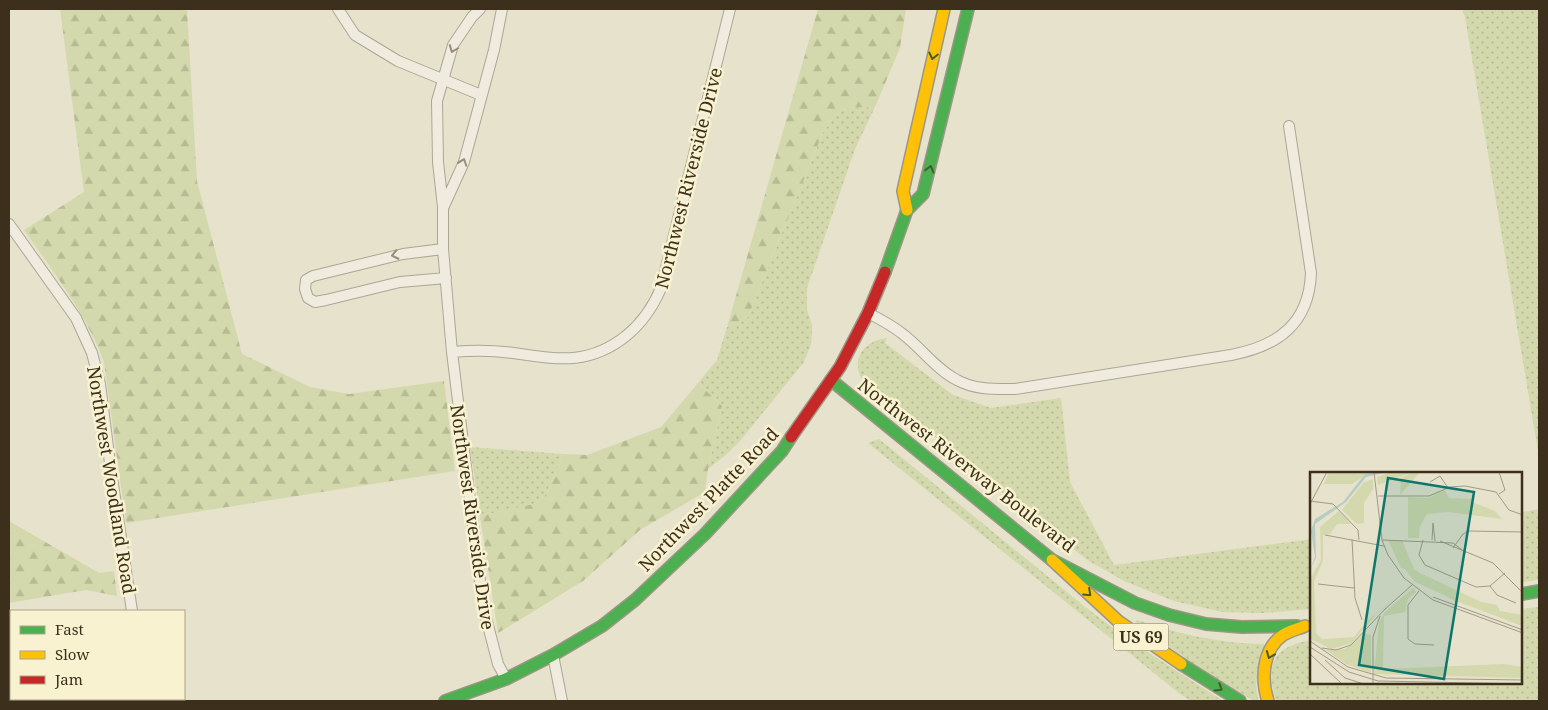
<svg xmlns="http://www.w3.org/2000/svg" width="1548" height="710" viewBox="0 0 1548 710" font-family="'Noto Serif',serif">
<defs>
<pattern id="grass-dots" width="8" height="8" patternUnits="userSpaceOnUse" patternTransform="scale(1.25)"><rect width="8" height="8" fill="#d3d9ac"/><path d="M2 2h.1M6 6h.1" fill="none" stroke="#b6bb93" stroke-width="1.8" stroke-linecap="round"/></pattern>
<pattern id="forest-firs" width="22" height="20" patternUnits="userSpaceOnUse" patternTransform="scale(1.25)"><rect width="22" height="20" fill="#d3d9ac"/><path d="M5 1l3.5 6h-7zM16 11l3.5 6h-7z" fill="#b6bb93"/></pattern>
</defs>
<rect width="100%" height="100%" fill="#e7e2cc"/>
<path fill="url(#grass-dots)" d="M1462 9H1539V457L1465 17Z
M875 107 855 149 807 288V309L812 325V334L811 344 804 362 740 441 727 454 708 469 722 406 698 383 717 360 727 327 747 319 824 130C844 104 844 108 875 107Z
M887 338 885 343 953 395 991 408 1061 398 1070 482 1114 565 1312 539V609L1263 613 1222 612 1174 601 1124 581 1089 561 1048 530 878 390 875 393C870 388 864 384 861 378 851 356 866 341 887 338Z
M879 439 1084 606 1126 638 1223 701H1191L1180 694 868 443Z
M470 447 563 454 545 496 534 504 480 516Z
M1539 509V580L1522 582V512Z
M1539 607V701H1276C1265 665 1273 646 1312 640V684H1522V609Z
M1137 620C1179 634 1221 644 1265 644L1256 685 1258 701H1254L1199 668 1135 622Z
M9 662 11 668V699H25L26 701H9Z"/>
<path fill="url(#forest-firs)" d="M60 9H187L197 181 242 354 310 387 349 394 444 381 455 471 126 523 104 362C86 313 54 273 24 230L84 192Z
M818 9H906L900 48 875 107C844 108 844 104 824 130L747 319 727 327Z
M698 383 722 406 708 469 705 492 640 530 583 581 498 633 480 516 534 504 545 496 563 454 587 455 661 427Z
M9 521 99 573 114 571 117 596 86 590 9 603Z"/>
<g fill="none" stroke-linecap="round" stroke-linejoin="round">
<defs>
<path id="street" d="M338 9 355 35 398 61 481 95
M480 9 472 17 453 45 437 101 438 162 443 207V249L452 352 483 606 498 664 506 679
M444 206 464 162 494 50 502 9
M9 224 76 318 92 353 100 384 111 471 132 611
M443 249 403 254 313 276 306 280 305 289 308 298 315 302 326 300 400 282 446 278
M868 313C880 319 893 326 904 335 922 349 937 370 957 380 975 390 995 389 1015 389L1231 355C1278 346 1309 324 1311 273L1289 126
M452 352C473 350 492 350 513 353 557 359 588 366 626 336 642 323 653 307 661 288L730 9
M553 655 562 701
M146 699V701"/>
<path id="fast" d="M885 272 907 210 923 194 968 9
M831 380 1052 560 1135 603 1169 615 1206 624 1242 627 1297 626
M1522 594 1539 591
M1181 664 1240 701
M445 701 506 679 553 655 602 626 635 600 705 534 782 451 791 437"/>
<path id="slow" d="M907 210 903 191 944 9
M1052 560 1118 621 1181 664
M1268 701C1261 680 1262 649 1283 635 1289 631 1298 629 1305 626"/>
<path id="jam" d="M791 437 840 367 868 313 885 272"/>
</defs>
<use href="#street" stroke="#aca695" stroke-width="12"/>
<use href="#fast" stroke="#9c9685" stroke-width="14"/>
<use href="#slow" stroke="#9c9685" stroke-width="14"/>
<use href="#jam" stroke="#9c9685" stroke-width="14"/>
<use href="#street" stroke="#efebde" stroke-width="10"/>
<use href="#fast" stroke="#4caf50" stroke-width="11"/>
<use href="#slow" stroke="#ffc107" stroke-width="11"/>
<use href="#jam" stroke="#c62828" stroke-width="11"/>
</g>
<defs><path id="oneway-chevron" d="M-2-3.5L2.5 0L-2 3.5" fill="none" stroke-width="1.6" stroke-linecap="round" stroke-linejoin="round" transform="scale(1.25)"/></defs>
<g stroke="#968d7d">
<use href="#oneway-chevron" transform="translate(453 49) rotate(111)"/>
<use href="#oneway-chevron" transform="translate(463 162) rotate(-71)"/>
<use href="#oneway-chevron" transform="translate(395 255) rotate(168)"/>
</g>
<g stroke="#425c2e">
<use href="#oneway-chevron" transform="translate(933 56) rotate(103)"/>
<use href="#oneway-chevron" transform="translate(930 169) rotate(-75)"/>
<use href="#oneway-chevron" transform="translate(1088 593) rotate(43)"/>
<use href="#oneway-chevron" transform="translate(1270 655) rotate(112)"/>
<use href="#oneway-chevron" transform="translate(1219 688) rotate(32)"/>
</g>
<g text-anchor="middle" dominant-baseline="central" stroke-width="5" stroke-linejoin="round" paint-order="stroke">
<rect fill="#f9f2d0" stroke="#756a52" stroke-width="1" x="1113.5" y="623.5" width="55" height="27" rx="4"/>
<g font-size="16" font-weight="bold" fill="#3c2f1c">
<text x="1141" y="637">US 69</text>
</g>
<g font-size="18" fill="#3c2f1c" stroke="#f9f2d0">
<text transform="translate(688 178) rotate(-76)">Northwest Riverside Drive</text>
<text transform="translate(967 465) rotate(38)">Northwest Riverway Boulevard</text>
<text transform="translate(112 480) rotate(81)">Northwest Woodland Road</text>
<text transform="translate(708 499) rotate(-46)">Northwest Platte Road</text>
<text transform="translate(473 517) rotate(82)">Northwest Riverside Drive</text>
</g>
</g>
<g transform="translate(1310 472)">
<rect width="212" height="212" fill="#e7e2cc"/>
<path d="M81 0H103L68 13 67 5ZM63 7V17L54 31V51L47 52 32 38 53 11ZM29 39 41 52H27L20 62 13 63V89L4 109 6 161 12 167 44 165 57 149 94 118 65 143 42 171 21 177 1 167 0 107 11 88 10 55ZM94 96 101 99 104 97 132 117 134 123 105 110ZM103 116 106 120 98 127 95 140 74 144 73 197 194 192 213 195 212 206 64 202 69 150 75 140ZM54 161 61 163V201L36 192 16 178 35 177Z" fill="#d3d9ac"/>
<path d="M103 0H110L90 23 91 6ZM135 18 139 26 162 27V30L185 39 192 47 138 40 117 42 110 54 109 66H98V25L118 26ZM78 68H92L104 97 101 99 91 96ZM110 101 171 130 187 133 190 139 212 143V154L141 127 134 123 132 117Z" fill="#d3d9ac"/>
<path d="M19 0H60L42 12H14Z" fill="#d3d9ac"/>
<path d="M63 0H78L56 5 36 30 5 52 6 86 0 97 5 85 1 59 5 47 33 30 55 2Z" fill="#b7cdc3"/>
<path fill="none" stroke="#a39a86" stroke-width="1" d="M64 0 72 68 78 83 94 106 123 128 213 161M189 0 195 18 189 22M120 10 130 4 138 16M68 24H119L140 15 155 14 186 20 199 38 213 43M0 29 23 32 48 58 49 68M0 32 17 0M15 63 74 74M42 67 45 126 52 148M72 68 143 71 156 81M113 68 109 83 115 93 166 115 180 114 195 101M122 68 123 51 125 69M130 69 183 91 213 121M143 76 153 62 159 59 213 60M8 112 44 116M180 114 187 123 206 131M109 119 98 133V167L105 172 124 173M123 125 213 158M74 138 102 113M0 169 38 195 76 206 213 208M0 175 39 200 68 209 213 212M12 176 26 178 41 173 76 136M0 182 32 212M15 188 35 206 54 212M63 212V165L70 144"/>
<path fill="#0f766e" fill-opacity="0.15" stroke="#0f766e" stroke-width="2.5" d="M78 6 164 20 134 207 49 193Z"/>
<rect width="212" height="212" fill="none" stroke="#3c2f1c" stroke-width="2.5"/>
</g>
<rect width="1548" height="710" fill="none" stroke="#3c2f1c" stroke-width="20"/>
<rect x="10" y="610" width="175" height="90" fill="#f9f2d0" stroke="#ada488"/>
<rect x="20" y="626" width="25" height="8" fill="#4caf50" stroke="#ada488"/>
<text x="55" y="635" font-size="15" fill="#3c2f1c">Fast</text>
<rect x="20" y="651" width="25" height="8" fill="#ffc107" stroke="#ada488"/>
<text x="55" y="660" font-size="15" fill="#3c2f1c">Slow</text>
<rect x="20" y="676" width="25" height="8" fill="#c62828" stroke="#ada488"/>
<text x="55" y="685" font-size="15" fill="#3c2f1c">Jam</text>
</svg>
